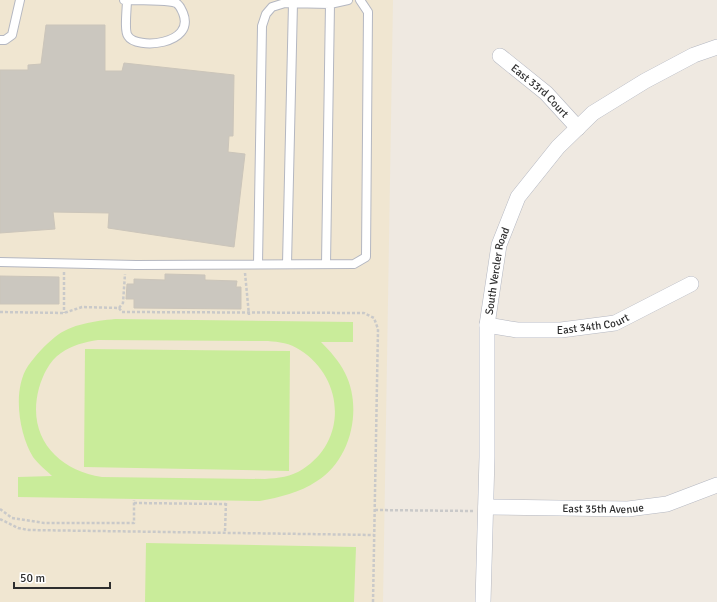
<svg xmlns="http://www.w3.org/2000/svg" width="717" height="602" viewBox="0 0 717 602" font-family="Signika,sans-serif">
<rect width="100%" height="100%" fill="#efe9e1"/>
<path fill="#f0e6d1" d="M0 0H393L383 602H0Z"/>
<path fill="#c9ec9a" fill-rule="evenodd" d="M115 319 353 322V342H321C330 351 339 361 345 373 363 408 351 460 317 481 299 493 280 497 260 501L18 497V477L52 476C46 470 38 464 33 457 19 434 12 390 28 366 35 356 45 345 55 337 71 324 95 321 115 319ZM98 340 268 341C279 342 290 343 300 350 344 378 348 440 303 469 291 477 278 478 265 479L102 477C57 470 26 436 39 388 43 375 49 361 61 353 72 345 85 342 98 340Z
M85 349 290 351 289 471 84 467Z
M146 543 356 547 354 602H145Z"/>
<path fill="#cbc7bf" stroke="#cbc5ba" d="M46 25H105V71H122L124 63 234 75 233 136H229L228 152 245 154 234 247 108 228 109 213 53 212 55 229 0 233V70H28V65L41 64Z
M165 274 205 275V280L237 281 236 287H241V309L134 308V299H126L127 284H134V279L165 280Z
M0 276 59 277V304H0Z"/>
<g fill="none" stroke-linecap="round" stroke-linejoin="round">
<defs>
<path id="lane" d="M124 0C134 0 169 0 176 3 180 5 181 9 183 13 196 45 136 50 128 36 124 31 127 8 127 0
M0 40H5L12 35 20 0
M0 262 136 265 354 264 366 257 368 12 360 0
M258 264 262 26 266 14 272 7 285 3 330 4 348 0
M287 264 293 3
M326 264 330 4"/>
<g id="street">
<path id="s1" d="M500 56 546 93 578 128"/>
<path id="s2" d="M487 325 517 330H561L615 323 691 284"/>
<path id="s3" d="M486 507 628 509 667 504 717 485"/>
<path id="s4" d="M483 602 487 457V325L499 245 518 197 558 147 593 113 645 81 694 55 717 47"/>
</g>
</defs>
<use href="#lane" stroke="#b4b7c1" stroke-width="10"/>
<use href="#street" stroke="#b4b7c1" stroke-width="16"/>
<path stroke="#c9c9c9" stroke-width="2.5" stroke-dasharray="3 2" stroke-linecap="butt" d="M64 272V313
M245 273 249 315
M119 308 122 312 364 313 374 318 378 329 373 602
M0 312 64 313 82 307 119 308 123 303 125 274
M134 503 226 504
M0 509 12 518 44 523H134V500
M375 510 473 511
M0 519 18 528 29 530 374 535
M225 531 226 502"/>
<use href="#lane" stroke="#fff" stroke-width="8"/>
<use href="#street" stroke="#fff" stroke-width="15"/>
</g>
<g text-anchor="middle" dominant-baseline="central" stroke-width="3.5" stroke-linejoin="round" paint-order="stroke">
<g font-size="11" fill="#2e2e2e" stroke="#fff">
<text stroke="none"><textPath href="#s1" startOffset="53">East 33rd Court</textPath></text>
<text stroke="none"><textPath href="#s4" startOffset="332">South Vercler Road</textPath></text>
<text stroke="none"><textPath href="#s2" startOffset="107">East 34th Court</textPath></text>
<text stroke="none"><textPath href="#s3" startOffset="117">East 35th Avenue</textPath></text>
</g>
</g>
<path d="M14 582v6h96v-6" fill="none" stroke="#2e2e2e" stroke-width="2"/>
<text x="20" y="582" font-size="12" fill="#2e2e2e" stroke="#ffffff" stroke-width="3" paint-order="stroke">50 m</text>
</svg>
